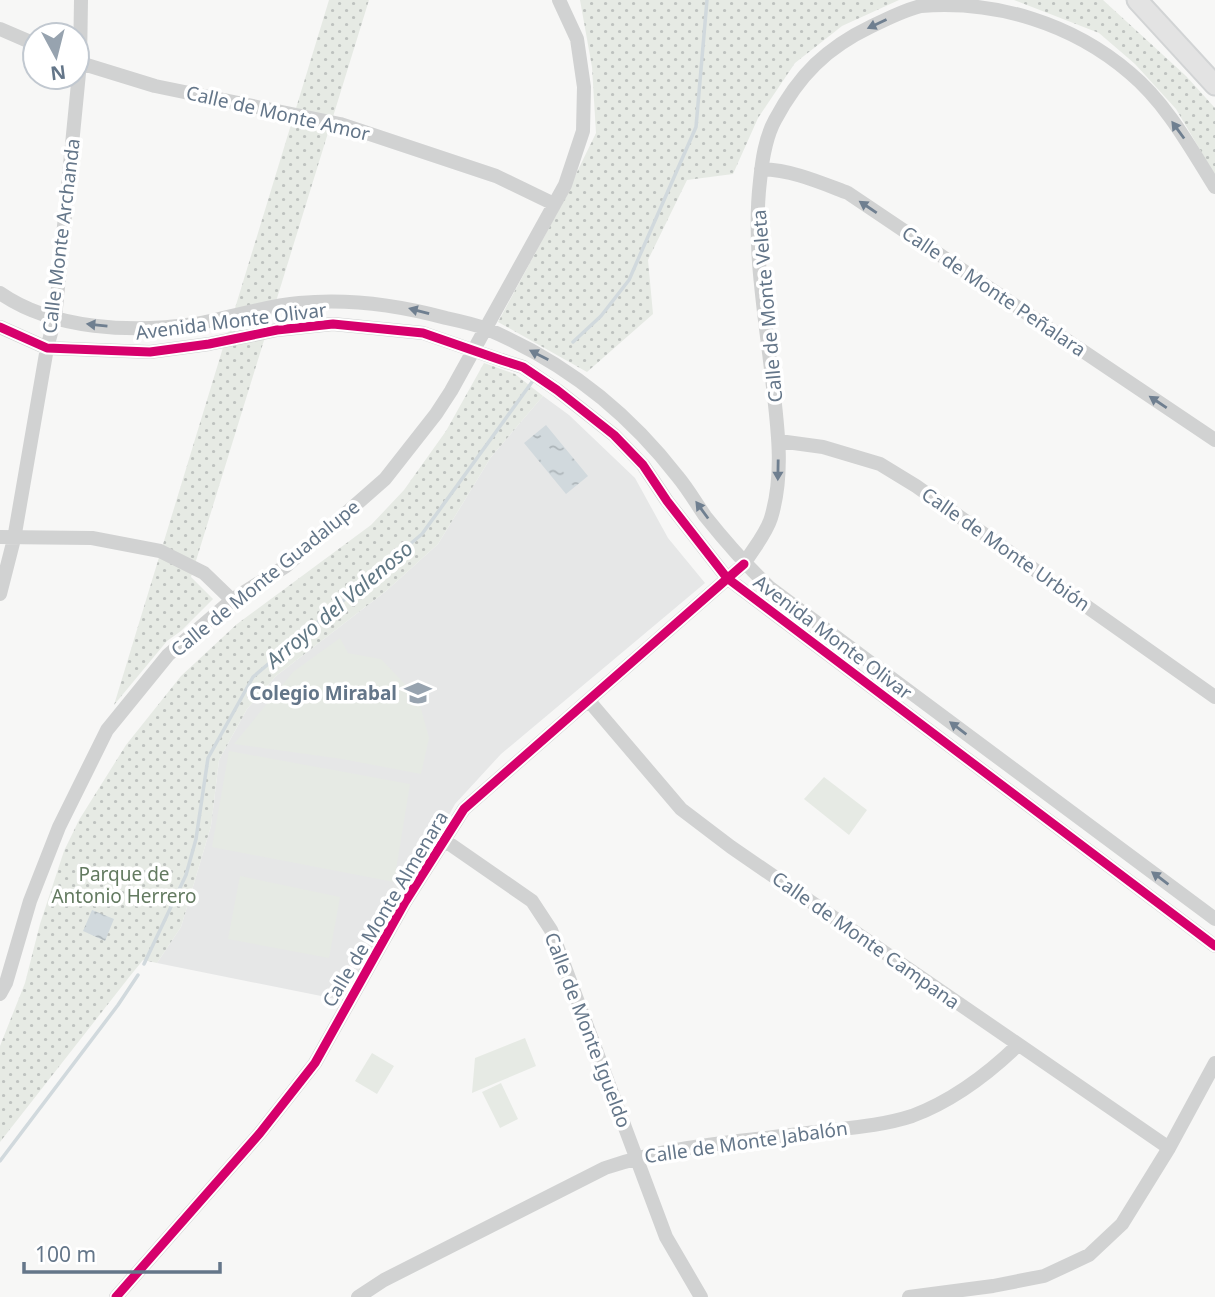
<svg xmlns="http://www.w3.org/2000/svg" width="1215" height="1297" viewBox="0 0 1215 1297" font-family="'Noto Sans',sans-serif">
<defs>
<pattern id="park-dots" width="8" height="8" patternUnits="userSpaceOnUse" patternTransform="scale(1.75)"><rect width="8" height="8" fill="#e6eae4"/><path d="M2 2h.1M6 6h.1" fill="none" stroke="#bec2bf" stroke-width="1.8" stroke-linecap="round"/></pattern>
<pattern id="water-ripples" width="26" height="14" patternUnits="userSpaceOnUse" patternTransform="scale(1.75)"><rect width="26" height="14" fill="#d1d9dd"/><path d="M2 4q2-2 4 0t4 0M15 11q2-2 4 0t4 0" fill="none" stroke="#adb5b9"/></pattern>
</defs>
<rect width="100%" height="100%" fill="#f7f7f6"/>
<path fill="#e6e7e7" d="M543 396 569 415 635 478 668 538 705 583 501 754 455 804 346 1001 157 963 181 927 211 826 219 760 247 709 276 676 386 591 438 544 491 457Z"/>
<path fill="#e6eae4" d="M340 638 348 653 381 659 418 698 429 738 421 774 342 759 234 744 293 672Z
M229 751 410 784 394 882 212 847Z
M824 777 867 810 849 835 804 799Z
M240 876 340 897 329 958 228 939Z
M525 1038 536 1066 472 1093 475 1058Z
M372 1053 394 1066 377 1094 355 1081Z
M501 1083 518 1119 500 1128 482 1092Z"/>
<path fill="url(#park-dots)" d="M329 0H369L191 577 213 599 181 631 167 641 114 705Z
M580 0H899L842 26 795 63 758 118 733 174 687 180 648 260 653 314 587 372 498 322 557 213 596 133 592 67Z
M1014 0H1103L1186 76 1215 108V175L1176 109 1135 64 1099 33Z
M484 363 515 374 543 396 491 457 438 544 386 591 276 676 247 709 219 760 211 826 181 927 157 963 143 960 130 976 0 1142V1046L25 983 40 924 64 851 79 820 126 745 181 676 237 624 371 525 404 490 446 431Z"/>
<path fill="url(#water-ripples)" d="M546 425 588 476 566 494 524 443Z
M92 910 114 919 105 941 83 931Z"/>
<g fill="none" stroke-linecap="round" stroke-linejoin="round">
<path stroke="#d1d9dd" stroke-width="3.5" d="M573 342 601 316 629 280 696 127 707 0
M144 964 186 875 196 839 208 758 253 677 422 534 532 382
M0 1161 118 1005 138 975"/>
<defs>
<path id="major" d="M1137 0 1215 85"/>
</defs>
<use href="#major" stroke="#d2d4d5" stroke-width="23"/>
<path stroke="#d1d2d2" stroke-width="14" d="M0 29 35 44
M77 62 155 86 340 124 496 176 554 204
M761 169C792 170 819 182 848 193L1215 440
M0 293C53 330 133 333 195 324 230 318 264 306 299 303 350 298 398 305 446 318 460 321 474 324 487 329 563 361 628 412 678 477 688 489 696 503 705 516 725 541 746 565 769 587L1215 919
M0 327 47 348 150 352 209 344 277 330 333 324 423 333 501 360 523 367 557 390 614 435 643 465 667 501 727 578 1215 946
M779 441 823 447 880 464 916 486 1215 697
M0 537 92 538 160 551 204 573 232 600
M0 594 14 539 47 348 55 318 80 63 81 0
M589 701 681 809 731 847 1169 1148
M444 840 532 901 551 930 666 1237 701 1297
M0 994 6 983 30 901 59 827 107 730 168 655 232 600 286 566 385 479 436 414 451 391 565 185 583 131 584 87 577 39 559 0
M116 1297 260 1133 315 1063 405 902 464 809 744 564C753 549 766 534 771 518 784 475 778 430 773 387 766 319 752 249 760 181 762 161 765 138 775 120 799 75 826 48 872 26 887 19 904 10 921 6 997 0 1073 24 1130 73 1166 103 1190 147 1215 187
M358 1297 384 1280 605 1168C672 1145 746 1141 816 1132 848 1128 881 1126 912 1116 952 1101 988 1074 1018 1045
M909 1297 993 1286 1044 1276 1089 1255 1122 1224 1169 1148 1215 1063"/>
<use href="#major" stroke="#e3e3e3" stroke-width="19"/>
<defs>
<path id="cycleway" d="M0 327 47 348 150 352 209 344 277 330 333 324 423 333 501 360 523 367 557 390 614 435 643 465 667 501 727 578 1215 946
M116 1297 260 1133 315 1063 405 902 464 809 744 564"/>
</defs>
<use href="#cycleway" stroke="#fff" stroke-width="13"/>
<use href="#cycleway" stroke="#d6006c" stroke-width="9"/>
</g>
<defs><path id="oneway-solid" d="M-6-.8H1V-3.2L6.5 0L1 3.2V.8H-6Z" transform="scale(1.75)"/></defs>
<g fill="#6f7f90">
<use href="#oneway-solid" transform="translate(877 24) rotate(155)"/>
<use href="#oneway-solid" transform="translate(1178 130) rotate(-126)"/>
<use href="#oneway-solid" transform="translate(868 207) rotate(-146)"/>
<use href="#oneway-solid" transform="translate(419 311) rotate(-165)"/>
<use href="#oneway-solid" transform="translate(97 325) rotate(-174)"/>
<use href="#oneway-solid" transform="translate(539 355) rotate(-153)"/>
<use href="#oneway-solid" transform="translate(1158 402) rotate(-146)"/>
<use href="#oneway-solid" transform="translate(778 470) rotate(91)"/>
<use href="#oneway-solid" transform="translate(702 510) rotate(-126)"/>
<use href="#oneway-solid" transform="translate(958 728) rotate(-143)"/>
<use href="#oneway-solid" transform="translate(1160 878) rotate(-143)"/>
</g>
<defs>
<symbol id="university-bare" viewBox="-9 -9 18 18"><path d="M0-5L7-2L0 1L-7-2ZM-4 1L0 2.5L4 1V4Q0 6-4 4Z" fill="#97a3af" stroke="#fff" stroke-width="2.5" paint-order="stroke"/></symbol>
</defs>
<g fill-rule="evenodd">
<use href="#university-bare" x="399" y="674" width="38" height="38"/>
</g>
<g text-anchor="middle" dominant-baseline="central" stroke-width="7" stroke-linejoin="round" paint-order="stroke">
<g font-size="19" fill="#647689" stroke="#fff">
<text transform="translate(278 113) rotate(13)">Calle de Monte Amor</text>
<text transform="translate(61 236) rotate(-83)">Calle Monte Archanda</text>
<text transform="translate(994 291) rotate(34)">Calle de Monte Peñalara</text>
<text transform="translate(767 306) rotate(-95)">Calle de Monte Veleta</text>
<text transform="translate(231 321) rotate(-7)">Avenida Monte Olivar</text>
<text transform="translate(1006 549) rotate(35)">Calle de Monte Urbión</text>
<text transform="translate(265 578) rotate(-39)">Calle de Monte Guadalupe</text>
<text transform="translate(833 637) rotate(37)">Avenida Monte Olivar</text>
<text transform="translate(385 909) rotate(-59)">Calle de Monte Almenara</text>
<text transform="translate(866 940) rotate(35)">Calle de Monte Campana</text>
<text transform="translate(588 1030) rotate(69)">Calle de Monte Igueldo</text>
<text transform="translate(746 1142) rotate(-8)">Calle de Monte Jabalón</text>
</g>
<g font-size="19" font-weight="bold" fill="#647689" stroke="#fff" text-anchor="end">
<text x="397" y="693">Colegio Mirabal</text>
</g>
<g font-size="19" fill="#637a60" stroke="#fff">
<text x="124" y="874">Parque de<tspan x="124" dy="22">Antonio Herrero</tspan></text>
</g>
<g font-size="21" font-style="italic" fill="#607784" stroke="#fff">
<text transform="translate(339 604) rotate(-40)">Arroyo del Valenoso</text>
</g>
</g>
<g transform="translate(56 56) rotate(173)"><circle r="33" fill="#ffffff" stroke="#c1c8d0" stroke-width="2"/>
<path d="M0-5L12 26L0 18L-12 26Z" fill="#97a3af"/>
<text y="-10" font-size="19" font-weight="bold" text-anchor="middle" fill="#647689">N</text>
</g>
<path d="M24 1262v10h196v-10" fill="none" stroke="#647689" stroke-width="3.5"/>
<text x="35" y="1262" font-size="21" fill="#647689" stroke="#ffffff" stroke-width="5" paint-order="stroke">100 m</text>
</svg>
